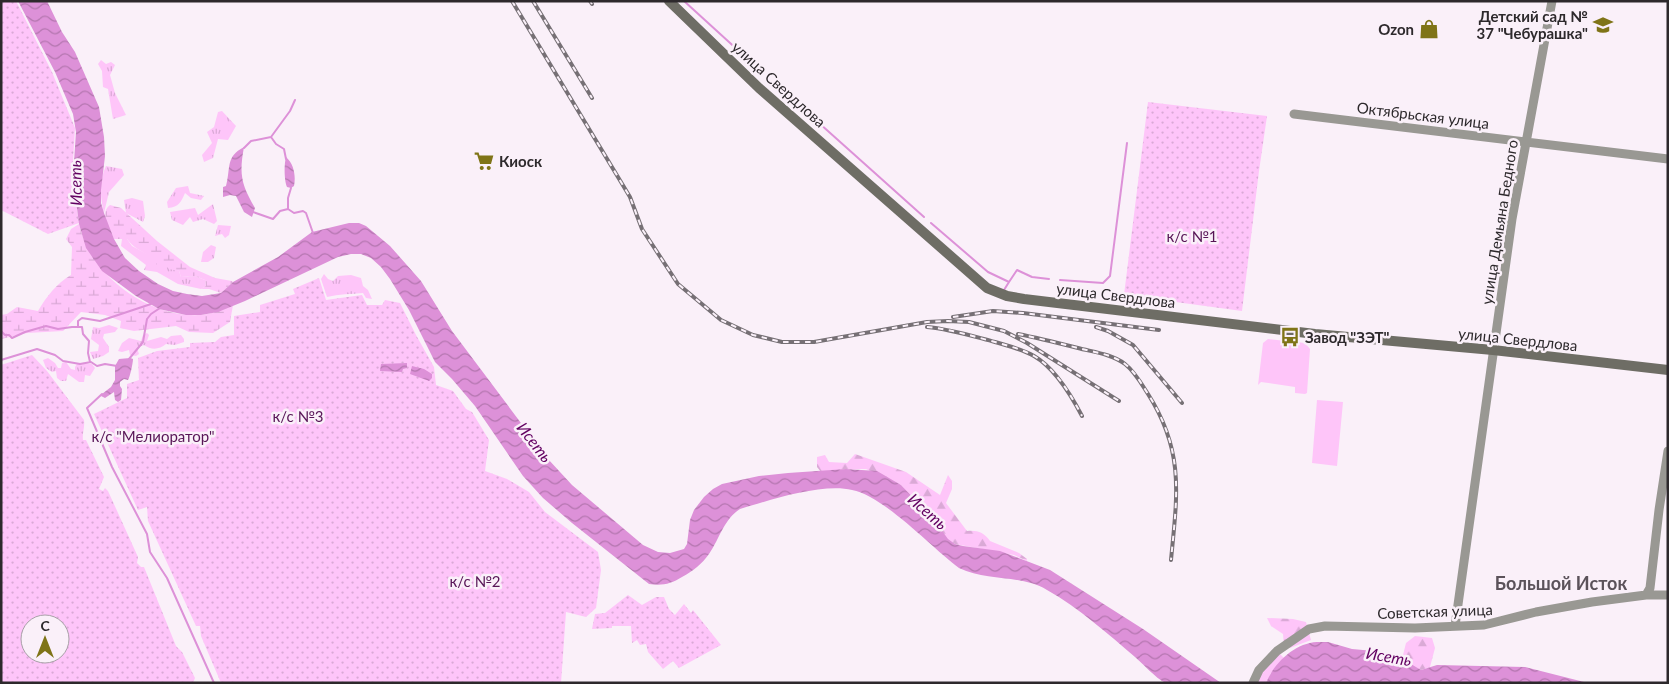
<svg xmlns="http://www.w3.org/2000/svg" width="1669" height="684" viewBox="0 0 1669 684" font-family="Lato,sans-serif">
<defs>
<pattern id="grass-tufts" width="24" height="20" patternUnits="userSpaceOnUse" patternTransform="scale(1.25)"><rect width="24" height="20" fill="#fec5f9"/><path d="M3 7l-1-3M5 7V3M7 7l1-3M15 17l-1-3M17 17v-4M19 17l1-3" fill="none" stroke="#daa9d6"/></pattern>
<pattern id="forest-firs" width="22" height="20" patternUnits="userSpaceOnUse" patternTransform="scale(1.25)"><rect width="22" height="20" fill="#fec5f9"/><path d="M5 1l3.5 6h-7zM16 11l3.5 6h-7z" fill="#daa9d6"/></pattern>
<pattern id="wetland-marsh" width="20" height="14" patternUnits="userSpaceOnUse" patternTransform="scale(1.25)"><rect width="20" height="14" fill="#fec5f9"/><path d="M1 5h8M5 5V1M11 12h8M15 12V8" fill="none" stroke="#daa9d6"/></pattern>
<pattern id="garden-dots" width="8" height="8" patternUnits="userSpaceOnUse" patternTransform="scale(1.25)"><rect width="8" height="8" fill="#fec5f9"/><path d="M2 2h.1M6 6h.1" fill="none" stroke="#daa9d6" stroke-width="1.8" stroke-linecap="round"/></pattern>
<pattern id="water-waves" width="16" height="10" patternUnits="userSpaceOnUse" patternTransform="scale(1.25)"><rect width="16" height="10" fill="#dd91d8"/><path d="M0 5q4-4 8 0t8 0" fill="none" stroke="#b476af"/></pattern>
</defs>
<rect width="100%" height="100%" fill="#faf0f9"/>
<path fill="url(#grass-tufts)" d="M101 60 106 64 111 62 115 65 110 75 115 93 126 115 113 119 108 89 103 87 102 71 98 64Z
M222 111 236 126 228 140 218 139 213 158 204 162 202 155 212 143 207 132 214 127 218 112Z
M106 166 122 169 124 175 109 192 104 213C100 198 99 180 106 166Z
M188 186 190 193 204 196 201 200 191 198 185 193C181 202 179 207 168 208L167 202 176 188Z
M132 198 143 201 145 216 143 222 126 213 124 200Z
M213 204 217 221 214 224 203 219 193 222 190 217 183 225 172 220 170 212 195 208 198 215Z
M218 225 231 226 229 235 225 238 222 234 215 236Z
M122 239H127L132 246 179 271 181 277 195 276 205 280 206 286 201 289 178 284 157 272 144 270 146 265 121 246Z
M211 245 216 247 214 258 208 262H201L203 252Z
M324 274 328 279 333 281 338 276 351 275 361 278 363 286 368 290 372 299 366 298 363 293C351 294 339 294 327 297L321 279Z
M109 325 118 328 115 332 104 334 103 338 109 347V352L103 356 93 359 90 352 98 351 99 345 91 339 93 327 99 328Z
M147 333 149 335 147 341 161 337 167 339 171 336 181 335 184 339V342L175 345 166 344C159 350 151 350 144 345L137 348 139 354 136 356 130 355 129 350 122 352 118 351 122 343 129 338 141 341 143 335Z
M48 358 55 363 58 368H61L62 363 66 362 71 369 75 370V367L77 364H92L95 368 90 376 85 375 84 382H79L68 374 66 381H61L57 378 56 371 52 372 46 368 43 360Z"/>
<path fill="url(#forest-firs)" d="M855 454 906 472 940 495 948 475 952 481V489L946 503 967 531C977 530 984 532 990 541L1019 553 1027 559V561L1014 555 955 544 948 540 901 485 866 469H846L821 472 817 467V457L825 455 829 462 847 463Z
M1267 618 1293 619 1306 622 1311 640 1290 648 1284 646 1283 634 1271 626Z
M1415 636 1432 638 1435 648 1430 667 1421 670 1412 666 1403 655 1406 643Z
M1273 654H1280L1284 658 1271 673 1266 683H1260L1257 680Z"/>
<path fill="url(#wetland-marsh)" d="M110 205 121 208 157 241 190 267 215 278 232 281 233 282 221 293 209 289H201L206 286 205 280 195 276 181 277 179 271 169 269 165 264 157 265C150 252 136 252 127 239H114C110 229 99 213 110 205Z
M79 224C90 275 148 318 200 315 212 314 222 310 233 305L230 322 213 333 189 332 176 326 134 331 120 328 121 321 105 315 81 312 63 331 27 333 1 339V315L7 314 17 307 38 311C47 296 56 284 71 275L72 247 66 239 71 229Z"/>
<path fill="#fec5f9" d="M1268 339 1305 343 1310 349 1307 393 1305 394 1295 393V387L1261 382 1258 385 1263 343Z
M1317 400 1343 402 1337 466 1312 463Z"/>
<path fill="url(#garden-dots)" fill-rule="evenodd" d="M1 1H16L52 72 75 128 72 178 79 223 48 234 1 210Z
M1148 102 1267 116 1259 171 1242 311 1124 295Z
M319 278 326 300 362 295 367 305H382L385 300 400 303 416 335 434 367 436 385 453 391 466 409 472 412 489 440 485 471 507 479 529 492 545 512 598 552 601 570 596 608 586 617 566 612 561 683H221L201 636 200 626H196L148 521 147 507 138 510 94 414 127 398V384L139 380 138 358 157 351 190 347V343L215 342 221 337 234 335V316L260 312V305L295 294 293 289Z
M32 355 47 371 84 420C85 428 82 433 83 440H86L104 477 99 489 103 491 105 488 108 491 138 557 137 563 141 567H144L176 646 182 652 195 678 193 683H1V365ZM30 624H60V654H30Z
M628 595 642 605 656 597H664L669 609 675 615 684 604 691 613 693 610 721 645 679 668 673 661 663 669 648 652 646 644 640 645 637 640 632 643 631 626H612V628L592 629 595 614 605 613Z"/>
<path fill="url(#water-waves)" d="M18 1H47L62 32 75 52 99 107 104 137 105 156 101 190V203L104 213 114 239 125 258 139 271 158 284 173 291 187 294 202 296 221 293 233 282 278 257 312 232 349 223H359L366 226 390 246 421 281 452 331 548 459 572 485 643 545 658 552 670 553 684 549 687 544 690 520 694 510 704 497 713 489 722 484 759 476 788 473 846 469 877 471 901 485 935 521 948 539 955 544 963 546 1000 551 1050 570 1143 629 1221 683C1212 683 1170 684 1164 682 1157 679 1142 663 1135 657 1108 634 1079 608 1047 590 1020 574 988 582 959 568 932 548 884 496 852 490 822 483 770 500 740 509 724 519 720 538 709 554 702 564 693 571 682 577 671 584 662 586 649 584L572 523 543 498 523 476 475 406 452 379 435 362 409 310 390 279 381 267 371 258 361 254H351L338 257 245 301 218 312 201 315H186L159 309 136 296 102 271 86 248 79 224 73 177 76 132 73 114 55 72Z
M244 147C239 174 241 184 255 208L252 217 244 212 236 196 230 195 223 197V187L226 186C231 168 225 157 244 147Z
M286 157C294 164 296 176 294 186L291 188 287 187C284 180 284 164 286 157Z
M130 358 133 359C133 363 130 377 128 380L124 379 120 382V386L122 389 121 400 118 402 115 400 114 392 105 398 101 396 102 394 111 387 115 380V366L119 359Z
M407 363V368L403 369 402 372 380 371 381 364Z
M412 366 424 369 432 374V378L429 381 410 374Z
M1317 642H1328L1352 649 1385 652 1394 654 1421 670 1437 665 1525 667 1588 683H1266C1274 663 1295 643 1317 642Z"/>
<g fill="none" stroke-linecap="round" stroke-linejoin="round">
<path stroke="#dd91d8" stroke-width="2" d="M684 1 763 73
M781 89 924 217
M271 137 276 144 284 149 286 159
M244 148 251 141 271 137 290 111 295 100
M291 188 288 198V209L294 213 303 211 306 213 313 233
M253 212 273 219 280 211 288 209
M931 223 988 272 1009 282 1004 290
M1060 280 1103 283 1110 276 1127 143
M1009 282 1017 270 1032 277 1049 279
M78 326V321L82 318 100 321 151 304
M1 331 5 335H9L12 338 25 332 46 326 58 329 72 327H82L83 334 89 341 88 353 90 362
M129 359 143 342 147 319 151 314 160 308
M1 360 37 349 55 355 63 361 80 364 91 362 97 366 105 364 117 366
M102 394 87 408 112 467 147 534 150 552 167 578 214 683"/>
<path stroke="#999893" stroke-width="9" d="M1294 114 1668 159
M1646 595 1650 588 1659 510 1668 451
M1455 626 1512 219 1552 1
M1253 683 1259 670 1277 651 1309 629 1325 626 1415 628 1484 625 1536 612 1592 602 1646 595H1668"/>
<path stroke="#6e6d65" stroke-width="10" d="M669 1 759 88 987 288 1007 296 1024 299 1315 334 1493 350 1668 370"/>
<defs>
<path id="rail" d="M512 1 630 197 642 229 678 284 721 320 753 335 782 342H814L927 322 948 321 969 322 1004 331 1027 343 1119 401
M533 1 592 98
M590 1 592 4
M953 317 993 311 1023 313 1159 330
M927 327C950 329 972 336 995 342 1008 346 1022 349 1034 356 1055 368 1071 395 1082 416
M1096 327 1108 331 1133 345 1182 403
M1018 334C1038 338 1058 343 1078 348 1093 352 1112 354 1125 364 1135 372 1141 383 1148 394 1185 452 1177 496 1171 560"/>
</defs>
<use href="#rail" stroke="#767075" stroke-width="4"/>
<use href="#rail" stroke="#faf0f9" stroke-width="2" stroke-dasharray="5.5" stroke-linecap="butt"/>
</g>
<defs>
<symbol id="school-bare" viewBox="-9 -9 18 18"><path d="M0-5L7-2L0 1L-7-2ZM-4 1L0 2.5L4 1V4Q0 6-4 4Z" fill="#7f7417" stroke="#faf0f9" stroke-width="2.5" paint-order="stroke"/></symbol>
<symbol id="shop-bare" viewBox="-9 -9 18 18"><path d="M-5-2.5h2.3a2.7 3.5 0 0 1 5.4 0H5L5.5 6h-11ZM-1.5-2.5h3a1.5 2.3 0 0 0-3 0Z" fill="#7f7417" stroke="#faf0f9" stroke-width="2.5" paint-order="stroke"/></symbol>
<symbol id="supermarket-bare" viewBox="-9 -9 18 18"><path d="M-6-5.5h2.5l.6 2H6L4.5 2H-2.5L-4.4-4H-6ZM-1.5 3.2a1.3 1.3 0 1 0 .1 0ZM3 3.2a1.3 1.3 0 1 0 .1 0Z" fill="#7f7417" stroke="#faf0f9" stroke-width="2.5" paint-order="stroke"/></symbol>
<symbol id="bus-bare" viewBox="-9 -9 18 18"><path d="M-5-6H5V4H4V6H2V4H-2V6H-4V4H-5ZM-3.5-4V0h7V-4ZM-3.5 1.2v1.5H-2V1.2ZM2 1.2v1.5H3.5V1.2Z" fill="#7f7417" stroke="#faf0f9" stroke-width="2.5" paint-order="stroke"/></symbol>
</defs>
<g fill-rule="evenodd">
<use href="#school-bare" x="1589" y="11" width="28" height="28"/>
<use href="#shop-bare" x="1415" y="15" width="28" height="28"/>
<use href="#supermarket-bare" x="470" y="147" width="28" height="28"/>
<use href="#bus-bare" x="1276" y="323" width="28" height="28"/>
</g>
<g text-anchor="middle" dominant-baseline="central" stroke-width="5" stroke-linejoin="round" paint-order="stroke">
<g font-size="15" font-weight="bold" fill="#2d292c" stroke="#faf0f9" text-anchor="end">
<text x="1588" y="16">Детский сад №<tspan x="1588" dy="17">37 "Чебурашка"</tspan></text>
<text x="1414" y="29">Ozon</text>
<text x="499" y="161" text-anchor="start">Киоск</text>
<text x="1305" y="337" text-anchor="start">Завод "ЗЭТ"</text>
</g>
<g font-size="15" fill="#2d292c" stroke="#faf0f9">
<text transform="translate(779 84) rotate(42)">улица Свердлова</text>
<text transform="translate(1423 115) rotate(7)">Октябрьская улица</text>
<text transform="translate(1499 222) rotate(-81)">улица Демьяна Бедного</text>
<text transform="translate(1116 295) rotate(7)">улица Свердлова</text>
<text transform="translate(1518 339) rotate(6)">улица Свердлова</text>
<text transform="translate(1435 611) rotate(-2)">Советская улица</text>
</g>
<g font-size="15" fill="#581557" stroke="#faf0f9">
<text x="1192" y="236">к/с №1</text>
<text x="298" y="416">к/с №3</text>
<text x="153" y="436">к/с "Мелиоратор"</text>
<text x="475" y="581">к/с №2</text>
</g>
<g font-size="16" font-style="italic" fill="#620061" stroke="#faf0f9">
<text transform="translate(75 183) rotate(-91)">Исеть</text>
<text transform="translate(535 442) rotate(52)">Исеть</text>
<text transform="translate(928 511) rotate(41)">Исеть</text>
<text transform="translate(1389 656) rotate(10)">Исеть</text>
</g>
<g font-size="18" font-weight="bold" fill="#5b525a" stroke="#faf0f9">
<text x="1561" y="583">Большой Исток</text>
</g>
</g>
<rect width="1669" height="684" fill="none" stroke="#2d292c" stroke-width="5"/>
<g transform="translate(45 639)"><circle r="24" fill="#faf0f9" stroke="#a8a0a7"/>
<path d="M0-4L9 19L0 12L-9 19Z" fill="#7f7417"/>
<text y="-8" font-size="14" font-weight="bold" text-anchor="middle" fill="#2d292c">С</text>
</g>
</svg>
